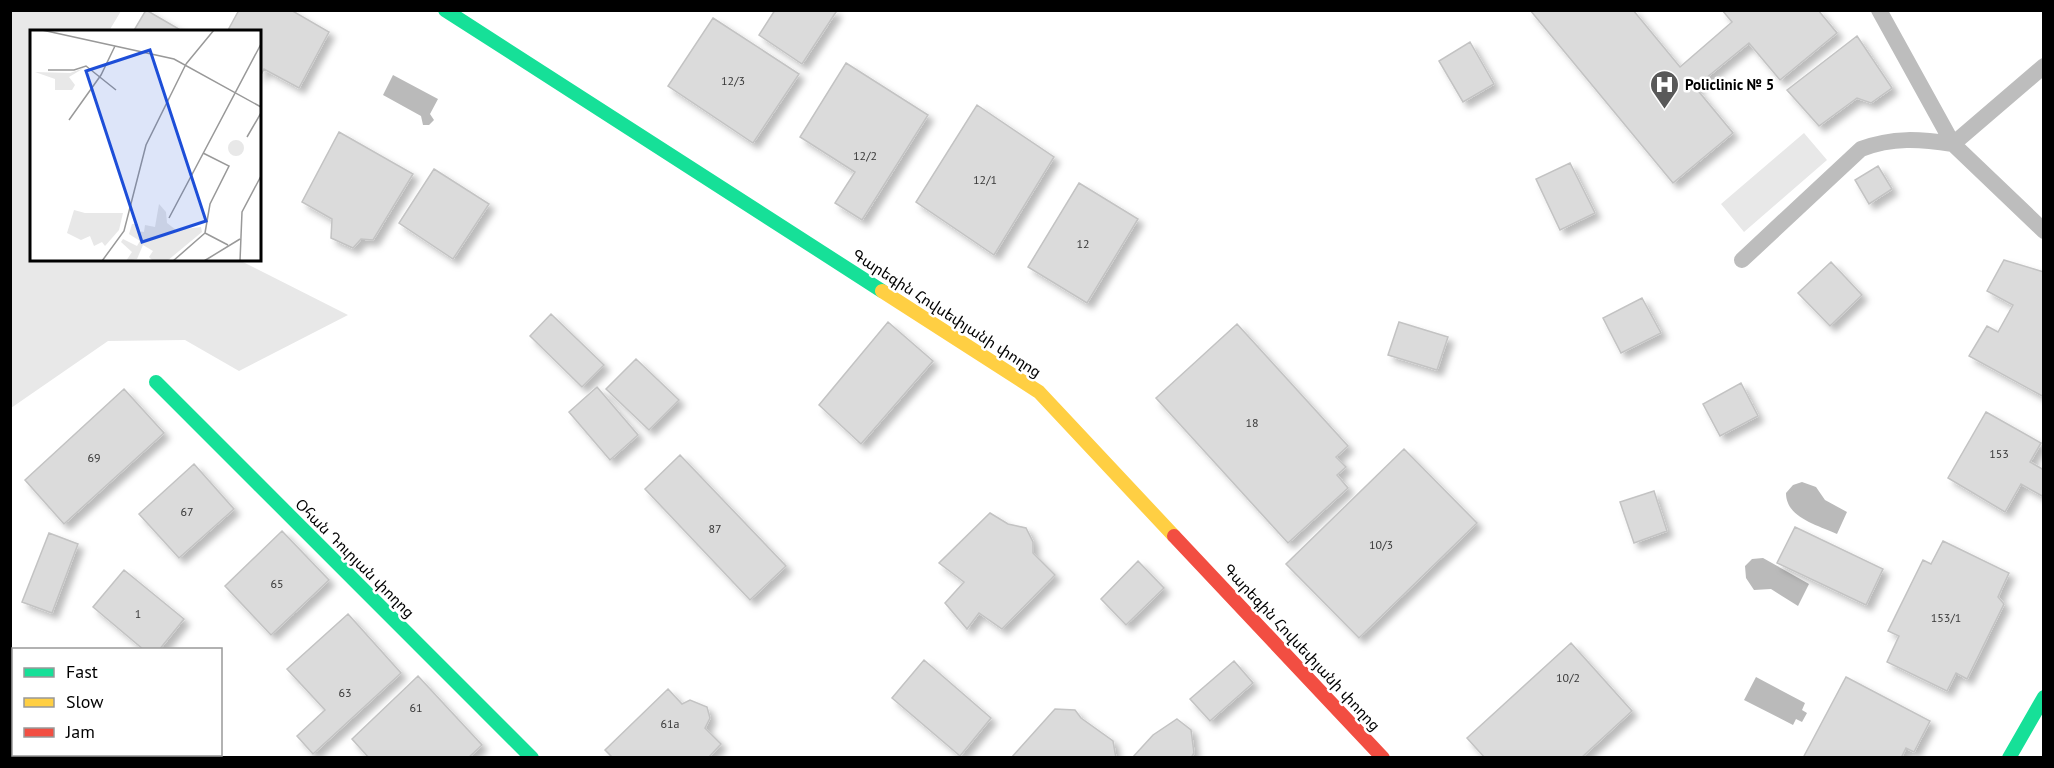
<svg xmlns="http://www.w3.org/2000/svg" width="2054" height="768" viewBox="0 0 2054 768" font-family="'PT Sans','Noto Sans Armenian',sans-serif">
<defs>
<filter id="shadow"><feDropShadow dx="5.5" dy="5.5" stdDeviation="3" flood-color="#0004"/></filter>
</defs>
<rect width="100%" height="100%" fill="#fff"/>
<path fill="#e8e8e8" d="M11 10 121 11 109 31 32 32V260H239L348 315 239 371 185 340 108 341 11 408Z
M1804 133 1827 160 1744 232 1721 204Z"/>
<path fill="#bababa" d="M393 75 438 99 430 114 434 120 429 125H423L421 116 383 95Z
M1802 482 1816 487 1825 500 1847 512 1837 534C1818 525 1786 518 1786 493L1793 485Z
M1763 558 1809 584 1798 606 1771 589 1754 590 1746 578 1745 566 1752 559Z
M1756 677 1805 703 1802 710 1807 713 1802 722 1796 719 1793 725 1744 700Z"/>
<path fill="#dbdbdb" stroke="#c3c3c3" stroke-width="1.5" filter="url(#shadow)" d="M146 10 184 32H133Z
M239 10H291L329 32 299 88 264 69 260 77V32H227Z
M775 10H834L836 12 802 64 759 35Z
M1530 10H1633L1680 67 1732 22 1722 10H1818L1837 33 1780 80 1749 43 1695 87 1733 133 1673 183Z
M713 18 799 74 753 143 668 86Z
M1857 36 1892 88 1871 103 1857 98 1819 126 1787 90Z
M1470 42 1494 84 1463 102 1439 61Z
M846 63 928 115 862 220 835 203 855 172 800 137Z
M977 105 1054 157 994 255 916 202Z
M339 132 413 174 373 240 361 239 353 248 331 238 332 219 302 202Z
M1570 163 1595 213 1560 230 1536 179Z
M1878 166 1892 189 1869 204 1855 180Z
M434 169 489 204 453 259 399 223Z
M1079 183 1138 219 1087 303 1028 267Z
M2004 260 2044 272V397L1969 356 1987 326 1998 332 2013 305 1987 291Z
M1831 262 1862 295 1830 326 1798 293Z
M1642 298 1661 333 1621 353 1603 318Z
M551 314 604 365 582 387 530 336Z
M888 322 933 361 861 444 819 405Z
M1399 322 1448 337 1437 370 1388 355Z
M1237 324 1348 446 1336 457 1346 467 1337 475 1348 488 1288 543 1156 398Z
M636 359 679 400 649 430 606 389Z
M1741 383 1758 416 1720 436 1703 404Z
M597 387 638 435 610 460 569 412Z
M124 389 164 433 64 524 25 480Z
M1986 412 2041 443 2030 462 2044 470V493L2042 496 2021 484 2005 512 1948 478Z
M1404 449 1477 523 1359 638 1286 564Z
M680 455 786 566 750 600 645 489Z
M194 464 234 509 179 558 139 514Z
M1654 491 1667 531 1634 543 1620 502Z
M990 513 1008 524 1026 528 1033 542V553L1055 575 1002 629 979 613 967 629 945 603 964 582 939 563Z
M1795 527 1883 569 1866 605 1777 563Z
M282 531 329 580 271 635 225 586Z
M49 533 78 544 52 613 22 602Z
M1943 541 2009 573 1998 597 2004 604 1967 679 1956 673 1947 691 1887 662 1899 636 1888 631 1923 560 1931 564Z
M1138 561 1164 588 1126 625 1101 599Z
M124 570 184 619 159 650H144L93 607Z
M348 614 401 673 313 754 297 736 325 710 287 669Z
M1571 643 1632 711 1581 758H1485L1467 738Z
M924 660 991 718 960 756 892 698Z
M1234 661 1253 683 1210 721 1190 699Z
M418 676 482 745 468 758H369L352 739Z
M14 677V734L10 731V681Z
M1846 677 1930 721 1914 752 1906 748 1901 758H1803Z
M668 689 682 704 690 700 707 707 710 718 705 728 721 744 708 758H613L605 750Z
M1055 709 1075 710 1081 718 1113 741 1116 758H1011Z
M1177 719 1191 730 1194 753 1191 758H1132L1153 735Z
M113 754H189L192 758H113Z"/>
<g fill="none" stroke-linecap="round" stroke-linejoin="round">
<path stroke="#bdbdbd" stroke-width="16" d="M1879 10 1953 144 2044 231
M1742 260 1861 149C1893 137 1920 139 1953 144L2044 66"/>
<path stroke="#16e098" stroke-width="14" d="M445 10 882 291
M156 382 532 758
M2009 758 2044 697"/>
<path stroke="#ffcf43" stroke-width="14" d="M882 291 1039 392 1174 536"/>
<path stroke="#f24e42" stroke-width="14" d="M1174 536 1383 758"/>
</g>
<defs>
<symbol id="hospital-pin" viewBox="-11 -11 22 30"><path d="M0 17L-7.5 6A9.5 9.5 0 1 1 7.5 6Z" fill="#595959" stroke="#fff"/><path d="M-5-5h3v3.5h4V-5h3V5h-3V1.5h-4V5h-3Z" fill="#fff"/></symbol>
</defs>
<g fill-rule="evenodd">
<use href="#hospital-pin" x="1648" y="68" width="33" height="45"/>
</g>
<g text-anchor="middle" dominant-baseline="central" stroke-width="5" stroke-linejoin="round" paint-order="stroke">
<g font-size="12" fill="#373737">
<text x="733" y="80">12/3</text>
<text x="865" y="155">12/2</text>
<text x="985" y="179">12/1</text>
<text x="1083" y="243">12</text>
<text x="1252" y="422">18</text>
<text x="1999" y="453">153</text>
<text x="94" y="457">69</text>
<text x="187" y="511">67</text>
<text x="715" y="528">87</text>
<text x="1381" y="544">10/3</text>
<text x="277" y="583">65</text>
<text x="138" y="613">1</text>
<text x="1946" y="617">153/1</text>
<text x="1568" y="677">10/2</text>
<text x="345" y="692">63</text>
<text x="416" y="707">61</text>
<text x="670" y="723">61a</text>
</g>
<g font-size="15" font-weight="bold" fill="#000" stroke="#fff" text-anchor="start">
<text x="1685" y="84">Policlinic № 5</text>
</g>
<g font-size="15" fill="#000" stroke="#fff">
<text transform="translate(947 313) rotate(33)">Գարեգին Հովսեփյանի փողոց</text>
<text transform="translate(355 558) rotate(45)">Օհան Դուրյան փողոց</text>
<text transform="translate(1302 647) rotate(47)">Գարեգին Հովսեփյանի փողոց</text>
</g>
</g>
<g transform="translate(30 30)">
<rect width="231" height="231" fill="#fff"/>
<path d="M54 38 39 47 45 55 42 60H25V49L5 42 40 43ZM198 118a8 8 0 1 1 16 0a8 8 0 1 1-16 0ZM129 174 136 182 137 193 146 200 171 197 172 202 137 231H123L119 227 123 221 113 215 107 229 96 231 102 222 91 212 93 209 107 216 110 211 99 204 102 194H108L107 201 114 202 115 195 125 197ZM44 180 55 183H93L89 200 75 216 72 212 64 216 60 206 51 210 37 203Z" fill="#e8e8e8"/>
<path fill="none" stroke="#999" stroke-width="1.5" d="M12 0 144 29 231 77M156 34 184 0M18 40H44L56 36 86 60M39 90 71 45 85 16M217 107 231 83M173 123 199 136 180 174 175 203M139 188 231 14M175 203 198 215M72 231 94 201 116 115 156 34M143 231 175 203M174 231 210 209M210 231 212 182 231 146"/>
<path fill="#1d4ed8" fill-opacity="0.15" stroke="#1d4ed8" stroke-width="3" d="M120 20 176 191 112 212 56 41Z"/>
<rect width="231" height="231" fill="none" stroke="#000" stroke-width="3"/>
</g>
<rect width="2054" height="768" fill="none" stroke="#000000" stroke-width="24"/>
<rect x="12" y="648" width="210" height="108" fill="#ffffff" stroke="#999999" stroke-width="1.5"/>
<rect x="24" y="668" width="30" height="9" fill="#16e098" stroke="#999999" stroke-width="1.5"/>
<text x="66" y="678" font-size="18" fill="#000000">Fast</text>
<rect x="24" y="698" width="30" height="9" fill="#ffcf43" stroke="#999999" stroke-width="1.5"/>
<text x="66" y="708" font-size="18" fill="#000000">Slow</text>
<rect x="24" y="728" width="30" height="9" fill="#f24e42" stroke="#999999" stroke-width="1.5"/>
<text x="66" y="738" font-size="18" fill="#000000">Jam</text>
</svg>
